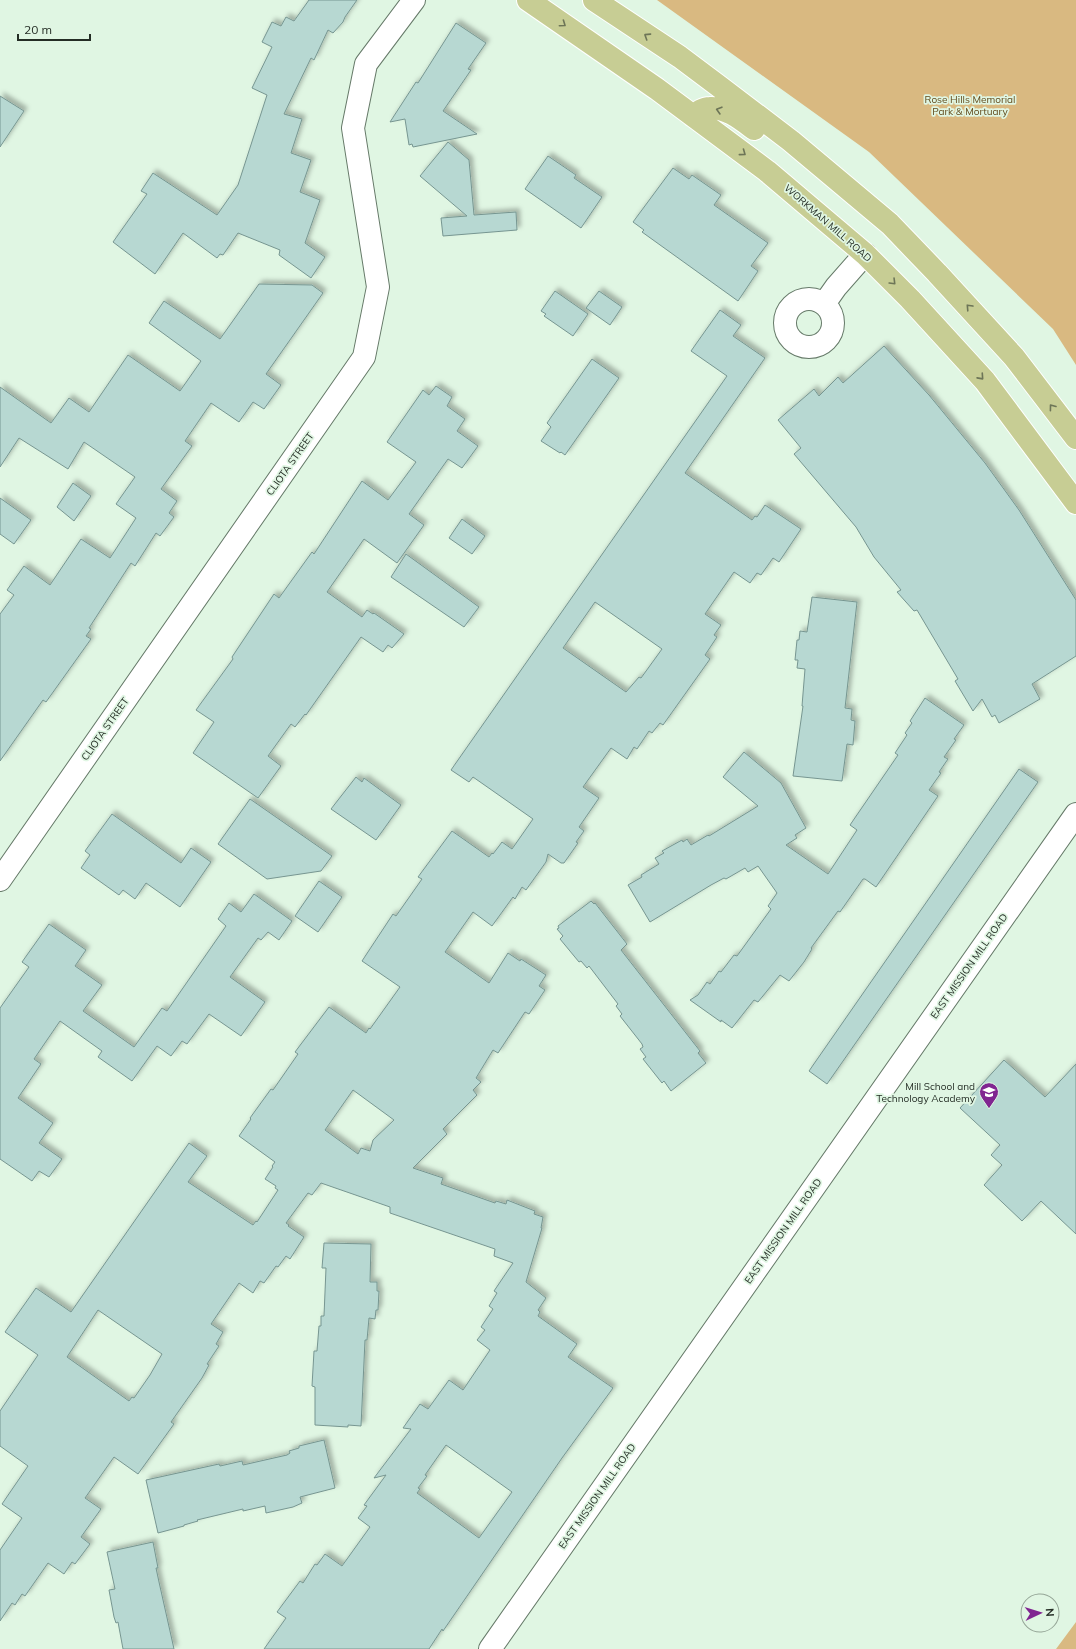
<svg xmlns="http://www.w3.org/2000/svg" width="1076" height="1649" viewBox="0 0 1076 1649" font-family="Mulish,sans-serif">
<defs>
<filter id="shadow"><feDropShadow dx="3.5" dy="-3.5" stdDeviation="2" flood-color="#0004"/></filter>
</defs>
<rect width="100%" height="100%" fill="#e0f6e3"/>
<path fill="#d9b981" d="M657 0H1076V365L1053 329 869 152Z
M1076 1622V1649H1056Z"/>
<path fill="#b7d8d2" stroke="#779691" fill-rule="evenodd" filter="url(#shadow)" d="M309 0H357L345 17 343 22 333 33 328 30 314 60 311 58 284 114 302 119 291 153 311 160 300 192 320 200 305 243 325 257 311 278 279 255 280 250 238 233 223 255 220 254 217 258 183 233 155 274 113 242 147 194 141 191 153 173 217 215 238 185 267 95 252 88 272 47 262 42 272 22 281 26 286 17 294 21Z
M456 23 486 43 468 69 471 70 443 111 477 134 413 147 412 144 409 145 405 119 390 122 416 82 418 83Z
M0 96 24 111 0 147Z
M448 142 469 160 474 215 516 212 517 230 443 236 441 218 467 216 420 176Z
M548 156 576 175 574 178 602 197 581 228 525 189Z
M673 168 689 179 692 175 721 195 714 205 768 243 751 266 758 271 738 301 642 232 644 230 633 222Z
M259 284 312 285 323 293 266 374 281 385 264 409 253 402 239 422 211 403 185 441 192 446 161 489 177 501 169 513 174 517 160 536 156 533 135 566 131 563 89 628 91 629 86 636 91 639 46 702 43 700 0 761V614L14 595 7 590 24 566 50 585 81 539 110 558 136 518 116 504 135 477 84 442 68 469 19 438 0 467V387L51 423 69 398 89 412 128 355 180 391 201 361 149 323 164 301 220 339Z
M555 291 588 314 573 336 544 316 546 314 541 311Z
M599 291 622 307 610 325 586 308Z
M720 310 741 325 733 336 765 358 685 473 752 520 755 516 757 517 765 505 801 529 779 562 773 558 761 575 757 573 750 583 734 572 705 614 721 625 714 635 717 637 705 655 710 659 663 725 660 723 652 733 649 731 637 749 634 747 627 759 611 748 583 787 599 798 579 827 584 831 576 842 578 843 564 863H561L548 854 546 862 526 890 522 887 515 899 513 897 492 926 473 912 445 952 489 983 508 953 520 961 521 959 546 975 539 986 545 990 529 1014 525 1012 498 1053 493 1050 476 1078 481 1082 473 1090 477 1095 443 1129 447 1134 413 1168 443 1178 441 1184 495 1203 496 1201 506 1204 507 1200 535 1211 534 1214 543 1217 541 1228H542L526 1282 546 1298 538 1310 540 1312 538 1316 577 1344 568 1357 613 1388 562 1458 443 1631 442 1629 429 1649H264L286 1618 277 1612 300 1581 303 1583 315 1564 317 1565 325 1554 342 1566 370 1527 358 1518 367 1506 364 1505 386 1475 374 1478 411 1429 403 1428 420 1404 428 1409 449 1380 463 1390 490 1350 477 1340 485 1330 481 1327 493 1309 489 1306 497 1293 494 1291 513 1263 494 1256 495 1249 390 1213V1207L321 1183 312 1195 308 1193 286 1223 289 1225 288 1226 304 1237 290 1259 286 1256 278 1267 276 1266 264 1283 260 1281 253 1293 239 1283 211 1324 223 1332 216 1344 219 1346 207 1364 209 1365 202 1378 171 1422 174 1424 138 1474 114 1457 85 1498 101 1509 81 1537 90 1544 75 1564 72 1562 64 1574 48 1563 25 1596 22 1594 15 1605 12 1603 0 1621V1550L22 1518 2 1504 28 1466 0 1446V1411L38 1355 5 1332 36 1288 71 1312 189 1143 207 1156 188 1182 253 1225 256 1221 257 1222 278 1190 275 1188 276 1186 265 1179 273 1167 272 1166 275 1162 239 1136 251 1119 250 1118 271 1089 273 1090 298 1054 295 1052 329 1007 366 1033 369 1028 370 1029 400 987 362 961 393 914 396 916 422 879 418 877 452 831 489 857 492 853 493 854 502 842 512 849 533 819 473 777 469 782 451 770 727 376 691 351ZM595 602 662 649 641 678 639 677 626 692 563 648ZM353 1090 394 1120 373 1140 370 1151 361 1148 358 1154 325 1130ZM98 1310 162 1354 150 1375 134 1398 132 1397 129 1401 67 1357ZM446 1445 512 1492 479 1538 417 1493 420 1489 418 1488 427 1476 425 1475Z
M884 346 929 395 985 463 1019 510 1076 600V656L1032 684 1040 699 999 723 995 715 992 717 982 699 973 711 955 681 958 679 917 610 914 611 897 592 901 590 874 557 856 527 794 454 801 448 778 420 814 389 819 396 838 377 843 383Z
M592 359 619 378 565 455 561 452 560 453 541 441 551 427 547 423Z
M436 386 452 397 447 406 465 419 457 431 478 446 462 468 448 459 409 514 424 525 397 563 364 539 327 592 362 617 367 610 373 614 374 613 404 634 392 648 388 645 383 652 361 637 306 715 305 714 295 727 291 724 268 756 281 766 258 798 193 753 214 722 196 710 233 659 232 657 274 594 279 598 312 552 314 554 362 481 388 500 416 462 387 442 423 390 429 395Z
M73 483 91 496 74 521 57 507Z
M0 498 31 520 14 544 0 534Z
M462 519 485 536 472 554 449 538Z
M406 554 479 607 464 627 391 577Z
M812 597 857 602 845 708 852 709 851 720 855 721 853 745 847 744 842 781 793 776 803 706H802L805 669 797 668 798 660H795L797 640H799L800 631 807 632Z
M925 698 964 725 954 739 956 740 944 757 948 759 939 772 941 773 929 790 938 796 876 887 865 879H863L840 912 838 911 811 948 812 949 804 962 789 981 780 975 758 1002 754 1000 732 1028 721 1020V1022L690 1000 698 995 707 982 710 984 719 971 721 972 734 955 737 956 771 909 768 906 777 893 758 866 748 872 745 868 726 879 724 878 711 885 650 922 628 885 642 877 641 875 659 864 655 858 664 853 662 851 682 840 683 842 687 839 691 845 708 835 709 836 758 806 723 777 744 752 781 783 806 828 795 835 797 838 786 845 828 874 857 830 850 825 898 755 895 753 907 735 905 733 912 723 910 721Z
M1019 769 1038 782 827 1084 809 1071Z
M356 777 362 782 364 778 401 805 376 840 331 809Z
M250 799 332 856 321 871 267 879 218 844Z
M112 814 181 863 191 848 211 862 180 907 146 883 135 899 123 890 119 895 81 868 90 855 85 851Z
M319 881 342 897 318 932 295 916Z
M254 894 292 921 279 940 268 932 261 940 258 938 230 977 265 1002 241 1036 209 1014 187 1044 182 1041 171 1056 157 1046 132 1081 98 1057 102 1051 60 1021 34 1059 41 1064 18 1098 53 1123 39 1143 62 1159 49 1177 39 1171 32 1181 0 1159V1008L29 967 22 962 49 924 86 950 75 966 102 985 83 1011 134 1047 162 1008 167 1011 226 926 218 919 229 903 241 912Z
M591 901 594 904 595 903 627 944 621 950 700 1051 698 1053 706 1063 671 1091 664 1081 662 1083 643 1059 646 1057 640 1049 643 1047 642 1044 620 1016 622 1014 616 1006 618 1004 589 966 587 968 581 961 579 962 560 939 563 936 557 929 559 928 558 926Z
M1004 1060 1045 1097 1076 1064V1234L1041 1201 1022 1221 984 1185 1002 1165 991 1155 1000 1145 960 1108Z
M324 1243 371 1244 370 1282H377V1291H379L378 1310H376L375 1319 369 1318 367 1340H365L361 1426 348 1425V1427L315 1425V1387L312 1386 314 1351H317L319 1326H321V1316H324L326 1268H322Z
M324 1440 335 1488 300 1497 302 1503 293 1507 266 1513 265 1506 243 1511V1509L197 1520 198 1521 184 1525V1526L158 1533 146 1480 219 1464 220 1466 242 1461 243 1465 287 1455 290 1453 289 1451 299 1448V1446Z
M153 1542 158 1568H156L159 1582 174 1649H123L118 1622 116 1623 114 1617 109 1590 115 1589 107 1552Z"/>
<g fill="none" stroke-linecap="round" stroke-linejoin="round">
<defs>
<path id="minor" d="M785 323a24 24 0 1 1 48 0a24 24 0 1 1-48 0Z
M824 304 836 287 865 254
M0 880 364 357 378 287 353 128 366 64 414 0
M490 1649 1076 814"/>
<path id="major" d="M528 0 657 89 767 171 865 254 910 299 985 381 1076 503
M594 0 680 57 720 87 791 141 890 224 937 273 1014 357 1076 438
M693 116C698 112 703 108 710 108 726 107 742 120 754 129"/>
</defs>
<use href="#minor" stroke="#657968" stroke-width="24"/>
<use href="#major" stroke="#fff" stroke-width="24"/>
<use href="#minor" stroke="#fff" stroke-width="22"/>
<use href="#major" stroke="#c7cd94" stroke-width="22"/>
</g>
<defs><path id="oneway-chevron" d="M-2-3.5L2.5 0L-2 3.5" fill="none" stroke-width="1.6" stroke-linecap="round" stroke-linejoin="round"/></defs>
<g stroke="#6d7557">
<use href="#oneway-chevron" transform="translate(563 24) rotate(35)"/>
<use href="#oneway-chevron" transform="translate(647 36) rotate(-147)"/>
<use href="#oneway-chevron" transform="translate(719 110) rotate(-164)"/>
<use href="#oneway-chevron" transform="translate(743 153) rotate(36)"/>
<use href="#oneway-chevron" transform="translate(893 282) rotate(45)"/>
<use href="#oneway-chevron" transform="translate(969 307) rotate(-133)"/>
<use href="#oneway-chevron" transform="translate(981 377) rotate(48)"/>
<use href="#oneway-chevron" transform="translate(1052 407) rotate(-127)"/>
</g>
<defs>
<symbol id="school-pin" viewBox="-11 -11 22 30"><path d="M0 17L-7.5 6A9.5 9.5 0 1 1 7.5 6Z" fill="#802591" stroke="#e0f6e3"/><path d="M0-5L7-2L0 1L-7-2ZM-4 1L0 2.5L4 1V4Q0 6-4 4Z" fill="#fff"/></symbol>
</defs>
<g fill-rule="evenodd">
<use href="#school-pin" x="978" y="1081" width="22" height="30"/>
</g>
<g text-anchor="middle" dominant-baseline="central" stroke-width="3.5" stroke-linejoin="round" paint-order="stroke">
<g font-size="10" fill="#604819" stroke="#e0f6e3">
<text x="970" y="99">Rose Hills Memorial<tspan x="970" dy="12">Park &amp; Mortuary</tspan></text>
</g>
<g font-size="10" fill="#242d25" stroke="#e0f6e3">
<text transform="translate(828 223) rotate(41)">WORKMAN MILL ROAD</text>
<text transform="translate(290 464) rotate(-55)">CLIOTA STREET</text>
<text transform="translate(105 729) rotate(-55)">CLIOTA STREET</text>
<text transform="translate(969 966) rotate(-55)">EAST MISSION MILL ROAD</text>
<text transform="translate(783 1231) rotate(-55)">EAST MISSION MILL ROAD</text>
<text transform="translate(597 1496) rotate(-55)">EAST MISSION MILL ROAD</text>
</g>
<g font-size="10" fill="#242d25" stroke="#e0f6e3" text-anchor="end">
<text x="975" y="1086">Mill School and<tspan x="975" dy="12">Technology Academy</tspan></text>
</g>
</g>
<g transform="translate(1040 1613) rotate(86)"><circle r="19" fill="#e0f6e3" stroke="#95a697"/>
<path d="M0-3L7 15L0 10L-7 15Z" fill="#802591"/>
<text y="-6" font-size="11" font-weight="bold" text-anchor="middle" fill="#242d25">N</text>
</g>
<path d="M18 34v6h72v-6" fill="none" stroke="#242d25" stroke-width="2"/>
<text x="24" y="34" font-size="12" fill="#242d25" stroke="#e0f6e3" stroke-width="3" paint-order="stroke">20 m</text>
</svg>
